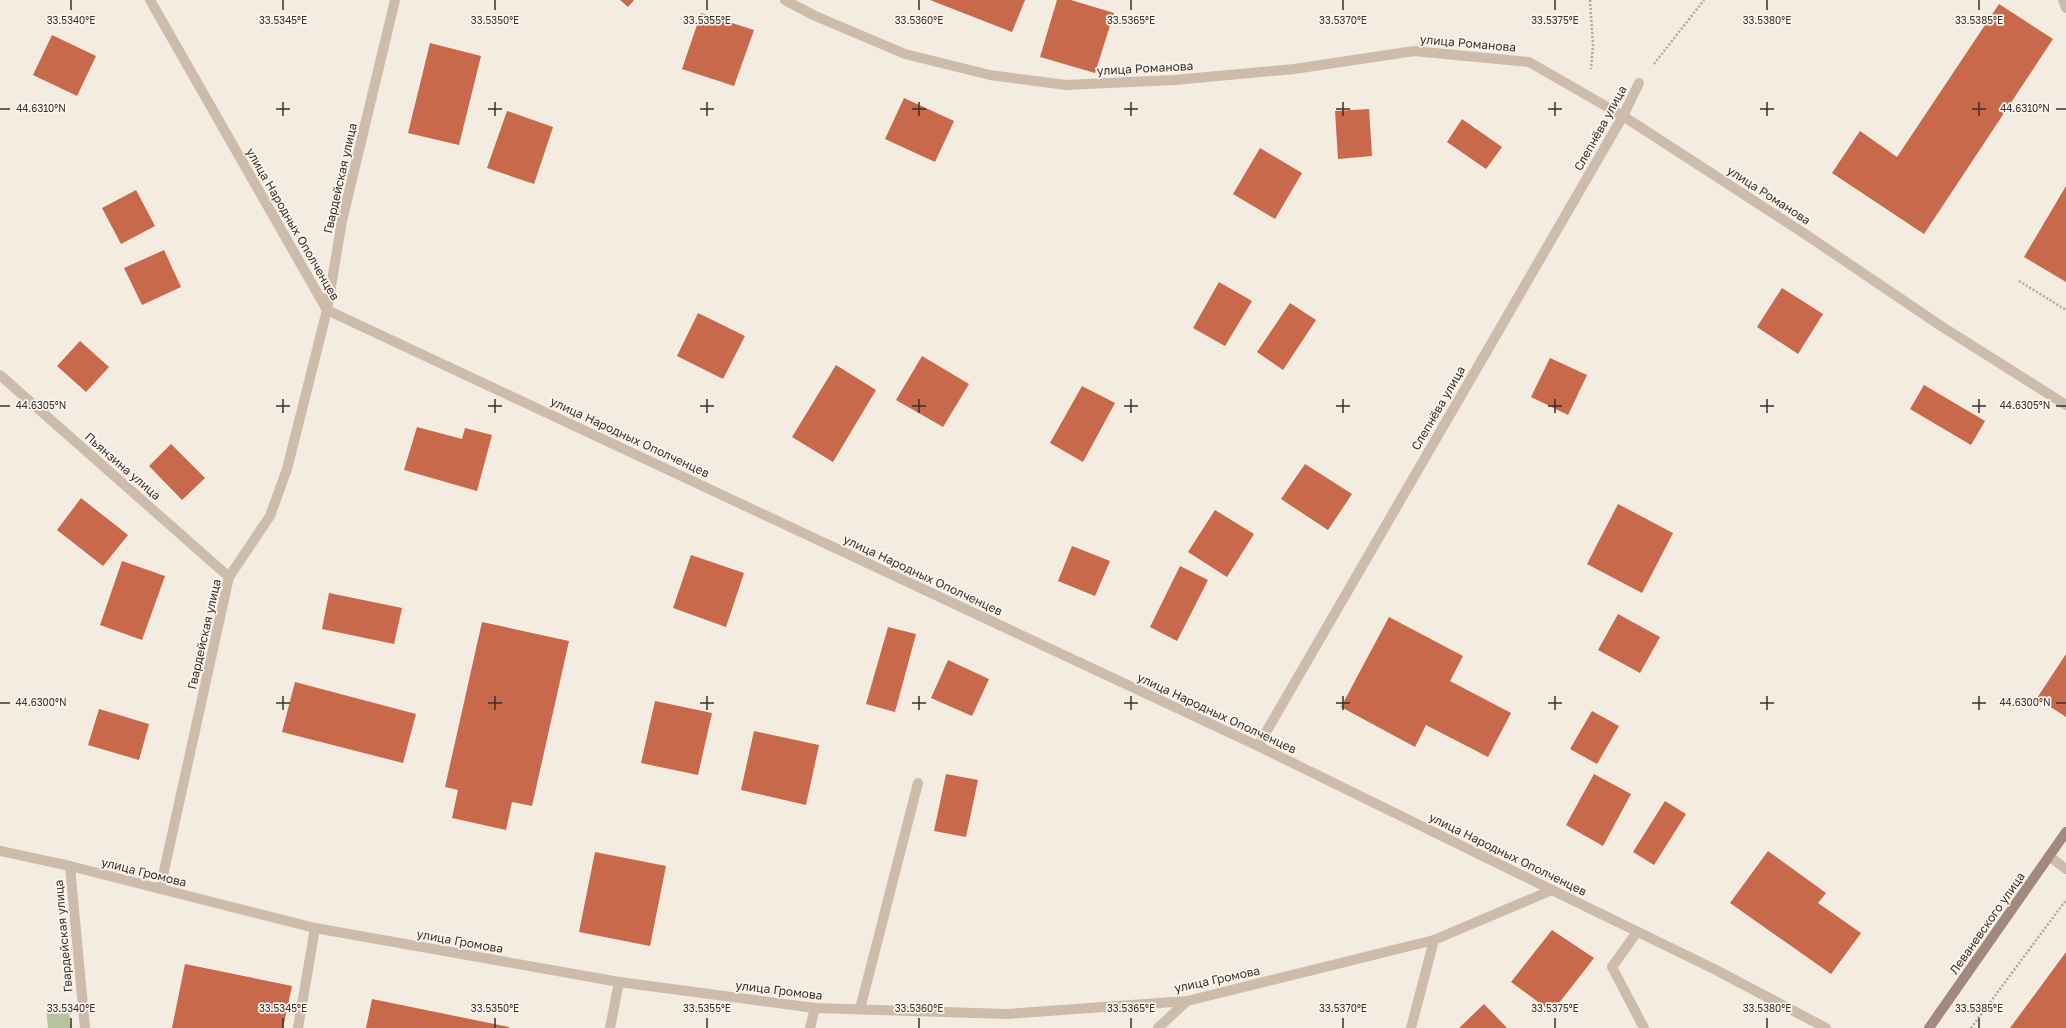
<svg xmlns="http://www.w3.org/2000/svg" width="2066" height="1028" viewBox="0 0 2066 1028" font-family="'Golos Text',sans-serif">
<rect width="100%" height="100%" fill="#f4ebe1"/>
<path fill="#b8c4a0" d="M46 1008 69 1009 71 1028H48Z"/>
<path fill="#c8694b" d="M620 0H634L628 7Z
M930 0H1025L1012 32Z
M1057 0H1071L1114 13 1095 73 1040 57Z
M1999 4 2053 39 1924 234 1832 173 1860 131 1897 157Z
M701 13 754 30 734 86 682 69Z
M52 35 96 56 77 96 33 75Z
M430 43 481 56 459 145 408 133Z
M904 98 954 121 935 162 885 139Z
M1369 109 1372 156 1338 159 1335 111Z
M507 111 553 127 534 184 487 168Z
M1462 119 1502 147 1486 169 1447 142Z
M1260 148 1302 173 1275 219 1233 194Z
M2066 186V282L2024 257Z
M136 190 155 226 121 244 102 208Z
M164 250 181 287 142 305 124 268Z
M1219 282 1252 301 1225 346 1193 328Z
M1782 288 1823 314 1798 354 1757 327Z
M1290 303 1316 320 1283 370 1257 352Z
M698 313 745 336 723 379 677 356Z
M80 341 109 367 86 392 57 366Z
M922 356 969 384 943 427 896 400Z
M1550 358 1587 375 1568 415 1531 397Z
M836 365 876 390 833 462 792 437Z
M1924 385 1985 421 1971 445 1910 409Z
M1082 386 1115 403 1083 462 1050 443Z
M417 427 462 439 465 428 492 435 477 491 404 470Z
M171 444 205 478 182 500 149 466Z
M1305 464 1352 494 1328 530 1281 499Z
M81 498 128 535 103 566 57 530Z
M1618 504 1673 533 1642 593 1587 564Z
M1215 510 1254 534 1227 577 1188 552Z
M1072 546 1110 561 1095 596 1058 581Z
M691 555 744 573 726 627 673 608Z
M122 561 165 576 142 640 100 625Z
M1180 566 1208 580 1177 641 1150 627Z
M329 593 402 608 394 644 322 629Z
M1618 614 1660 637 1640 673 1598 650Z
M1389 617 1463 656 1450 681 1511 713 1488 757 1426 725 1415 747 1341 707Z
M482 622 569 641 532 806 512 802 506 830 452 818 458 790 445 787Z
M888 627 916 634 895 712 866 704Z
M2066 654V717L2037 698Z
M948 660 989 679 972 716 931 698Z
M295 682 416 714 403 763 282 732Z
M655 701 712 713 698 775 641 763Z
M99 709 149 724 139 760 88 745Z
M1592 711 1619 726 1597 764 1570 749Z
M754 731 819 745 806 805 741 790Z
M946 774 978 780 966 837 934 831Z
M1594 774 1631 794 1603 846 1566 825Z
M1665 801 1686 814 1654 865 1633 852Z
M1768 851 1826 893 1818 903 1861 933 1831 974 1730 903Z
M595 852 666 866 650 946 579 932Z
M1552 930 1594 958 1552 1012 1511 982Z
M2066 952V1028H2010Z
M185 964 292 986 283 1028H172Z
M372 999 509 1027V1028H366Z
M1484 1004 1507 1028H1459Z"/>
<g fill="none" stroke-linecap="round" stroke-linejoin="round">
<path stroke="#b9a596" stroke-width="2.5" stroke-dasharray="2 2" stroke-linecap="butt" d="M1590 0 1593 45 1591 69
M1654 64 1704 0
M2019 281 2066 310
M1971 1028 2066 900"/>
<path stroke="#cdbbac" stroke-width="10" d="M2063 0 2066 8
M2049 856 2066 869
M1637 932 1612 967 1644 1028
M860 1009 918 783
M298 1028 315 928
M610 1028 619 982
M1158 1028 1187 1001"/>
<path stroke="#cdbbac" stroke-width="10" d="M150 0 327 310 1258 746 1552 890
M785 0 813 15 905 54 990 75 1066 85 1174 80 1294 69 1414 51 1529 62 1623 116 1805 234 1941 326 2066 405
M0 375 229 577
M1258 746 1623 116 1639 83
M70 866 85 1028
M160 889 229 577 270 516 287 469 327 310 342 221 395 0
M810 1028 815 1008
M1411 1028 1434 940"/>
<path stroke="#cdbbac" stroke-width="10" d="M0 851 70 866 315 928 619 982 815 1008 1007 1014 1187 1001 1434 940 1552 890 1714 969 1826 1028"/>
<path stroke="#a18a7d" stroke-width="10" d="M1929 1028 2066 832"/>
</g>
<path fill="none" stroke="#3b302b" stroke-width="1.5" d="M71 0V10M283 0V10M495 0V10M707 0V10M919 0V10M1131 0V10M1343 0V10M1555 0V10M1767 0V10M1979 0V10M283 102V116M495 102V116M707 102V116M919 102V116M1131 102V116M1343 102V116M1555 102V116M1767 102V116M1979 102V116M0 109H10M276 109H290M488 109H502M700 109H714M912 109H926M1124 109H1138M1336 109H1350M1548 109H1562M1760 109H1774M1972 109H1986M2056 109H2066M283 399V413M495 399V413M707 399V413M919 399V413M1131 399V413M1343 399V413M1555 399V413M1767 399V413M1979 399V413M0 406H10M276 406H290M488 406H502M700 406H714M912 406H926M1124 406H1138M1336 406H1350M1548 406H1562M1760 406H1774M1972 406H1986M2056 406H2066M283 696V710M495 696V710M707 696V710M919 696V710M1131 696V710M1343 696V710M1555 696V710M1767 696V710M1979 696V710M0 703H10M276 703H290M488 703H502M700 703H714M912 703H926M1124 703H1138M1336 703H1350M1548 703H1562M1760 703H1774M1972 703H1986M2056 703H2066M71 1018V1028M283 1018V1028M495 1018V1028M707 1018V1028M919 1018V1028M1131 1018V1028M1343 1018V1028M1555 1018V1028M1767 1018V1028M1979 1018V1028"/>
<g text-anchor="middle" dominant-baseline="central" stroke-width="3.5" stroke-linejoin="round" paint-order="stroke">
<g font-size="12" fill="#3b302b" stroke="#fbf5ee">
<text transform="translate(1468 43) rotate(5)">улица Романова</text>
<text transform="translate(1145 68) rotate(-3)">улица Романова</text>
<text transform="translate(1600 128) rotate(-61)">Слепнёва улица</text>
<text transform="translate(340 178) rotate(-77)">Гвардейская улица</text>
<text transform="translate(1769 195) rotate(33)">улица Романова</text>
<text transform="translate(293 224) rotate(60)">улица Народных Ополченцев</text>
<text transform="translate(1438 408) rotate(-60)">Слепнёва улица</text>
<text transform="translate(630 437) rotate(25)">улица Народных Ополченцев</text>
<text transform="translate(123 466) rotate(41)">Пьянзина улица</text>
<text transform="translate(923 575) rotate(25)">улица Народных Ополченцев</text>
<text transform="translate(204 634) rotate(-77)">Гвардейская улица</text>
<text transform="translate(1217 713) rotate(25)">улица Народных Ополченцев</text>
<text transform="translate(1508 854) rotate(26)">улица Народных Ополченцев</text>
<text transform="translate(144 872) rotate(14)">улица Громова</text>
<text transform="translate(1987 923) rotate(-55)">Леваневского улица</text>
<text transform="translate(63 936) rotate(-95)">Гвардейская улица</text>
<text transform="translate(460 941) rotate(10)">улица Громова</text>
<text transform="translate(1217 979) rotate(-12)">улица Громова</text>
<text transform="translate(779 990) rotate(7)">улица Громова</text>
</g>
</g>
<g font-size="10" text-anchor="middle" fill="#3b302b" stroke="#fbf5ee" stroke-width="3.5" stroke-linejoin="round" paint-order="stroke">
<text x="71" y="24">33.5340°E</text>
<text x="283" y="24">33.5345°E</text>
<text x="495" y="24">33.5350°E</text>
<text x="707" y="24">33.5355°E</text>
<text x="919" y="24">33.5360°E</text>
<text x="1131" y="24">33.5365°E</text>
<text x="1343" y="24">33.5370°E</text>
<text x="1555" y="24">33.5375°E</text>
<text x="1767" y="24">33.5380°E</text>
<text x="1979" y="24">33.5385°E</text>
<text x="41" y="112">44.6310°N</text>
<text x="2025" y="112">44.6310°N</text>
<text x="41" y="409">44.6305°N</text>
<text x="2025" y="409">44.6305°N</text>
<text x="41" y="706">44.6300°N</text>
<text x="2025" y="706">44.6300°N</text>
<text x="71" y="1012">33.5340°E</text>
<text x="283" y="1012">33.5345°E</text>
<text x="495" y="1012">33.5350°E</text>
<text x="707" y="1012">33.5355°E</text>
<text x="919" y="1012">33.5360°E</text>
<text x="1131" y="1012">33.5365°E</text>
<text x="1343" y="1012">33.5370°E</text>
<text x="1555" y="1012">33.5375°E</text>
<text x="1767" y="1012">33.5380°E</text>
<text x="1979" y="1012">33.5385°E</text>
</g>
</svg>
